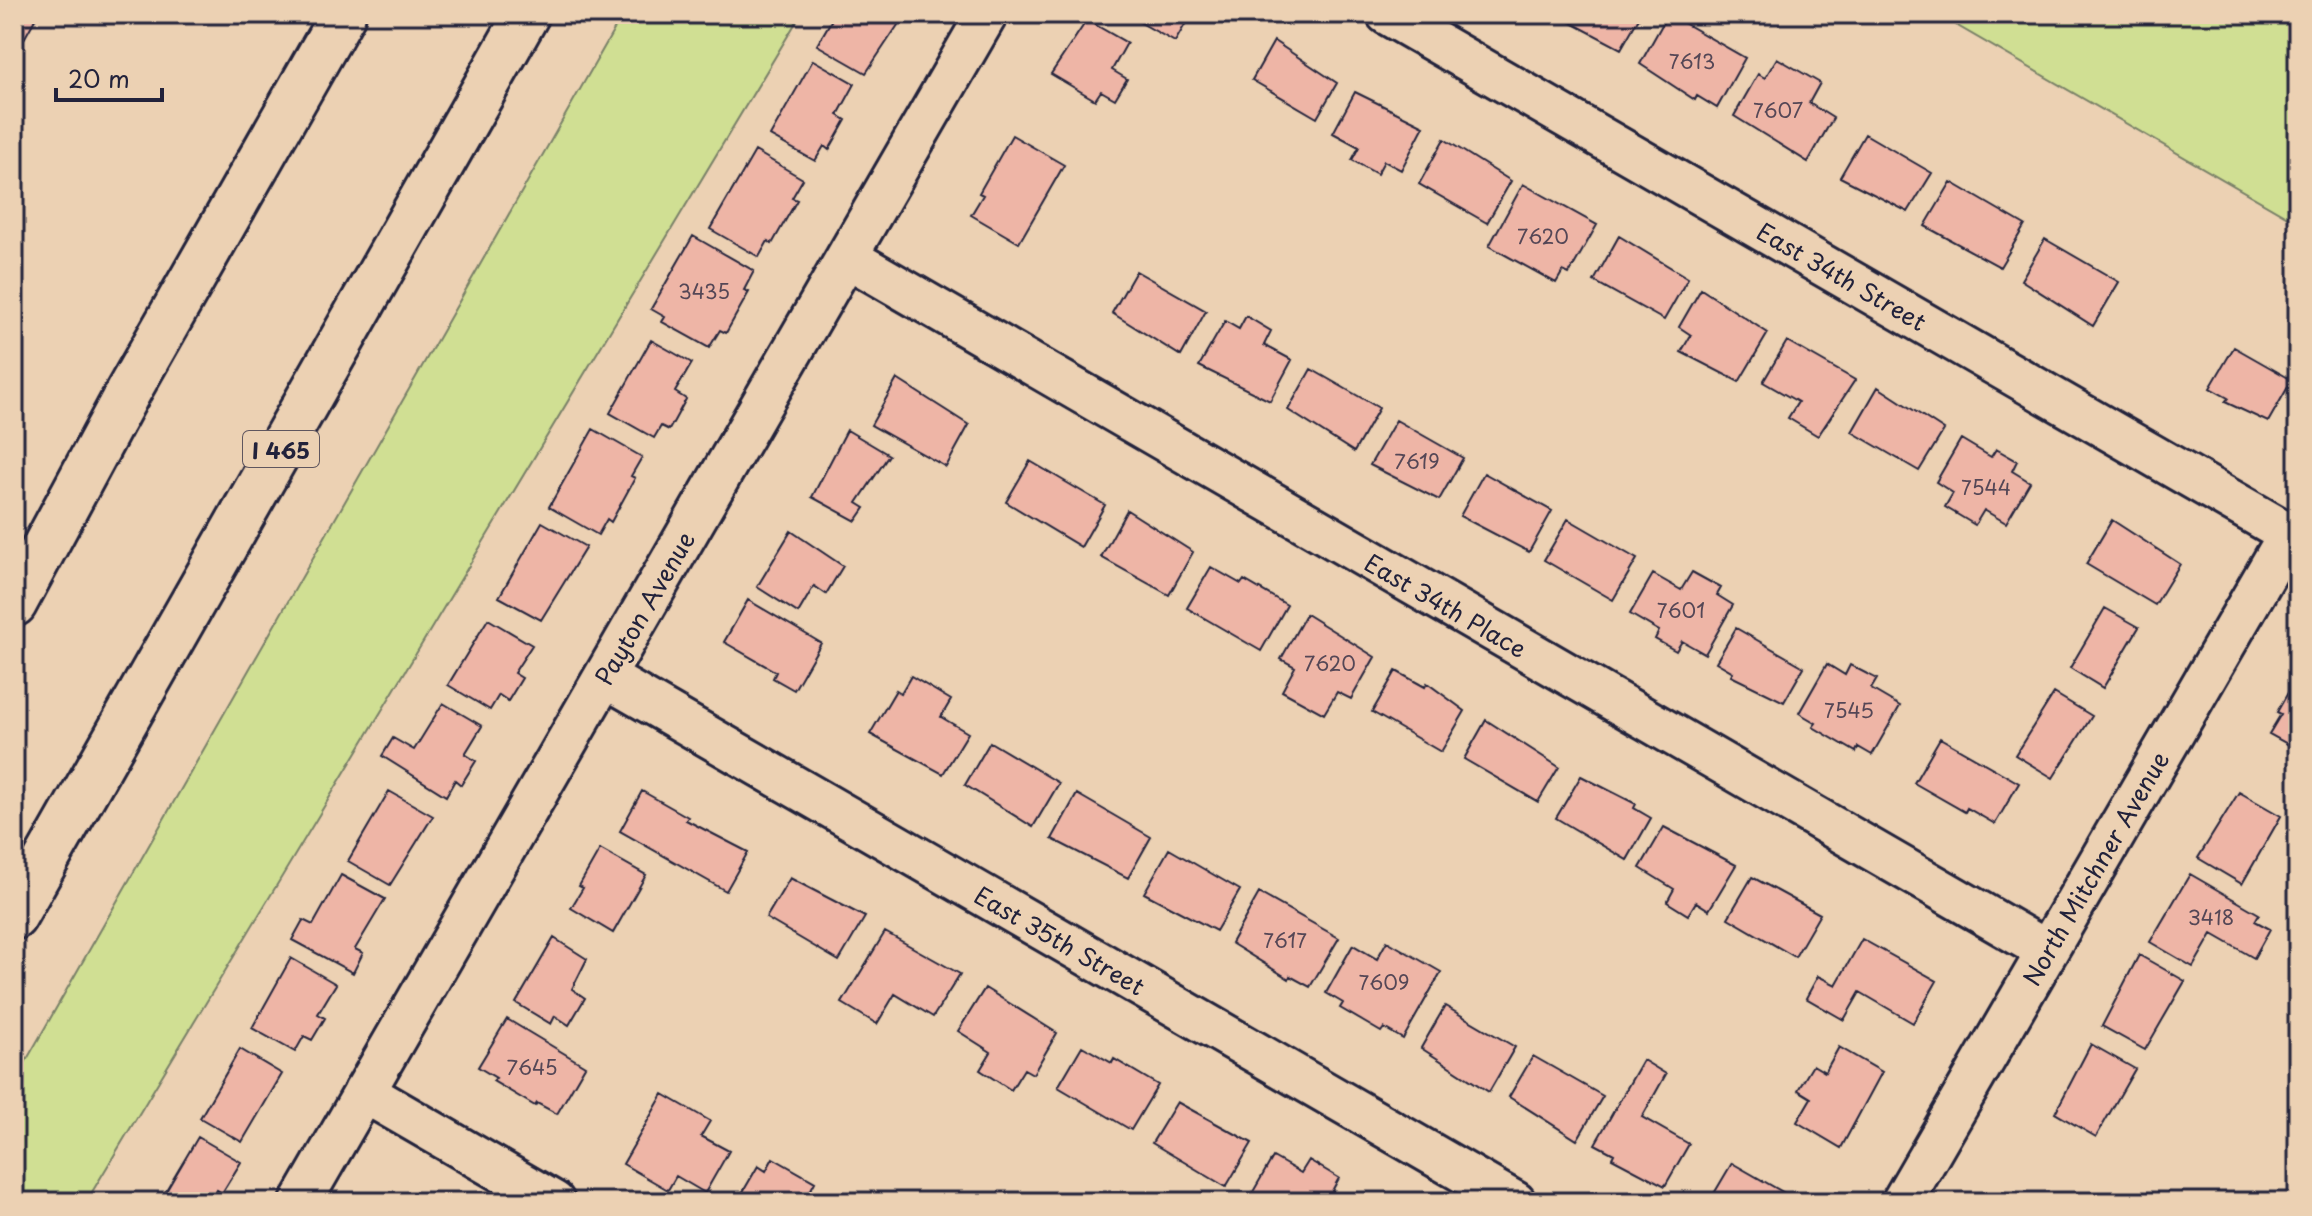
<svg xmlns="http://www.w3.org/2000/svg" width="2312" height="1216" viewBox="0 0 2312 1216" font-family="'Playpen Sans',sans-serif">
<rect width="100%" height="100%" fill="#ecd1b3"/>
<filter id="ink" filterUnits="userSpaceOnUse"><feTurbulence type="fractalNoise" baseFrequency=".0125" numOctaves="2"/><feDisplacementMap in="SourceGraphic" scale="16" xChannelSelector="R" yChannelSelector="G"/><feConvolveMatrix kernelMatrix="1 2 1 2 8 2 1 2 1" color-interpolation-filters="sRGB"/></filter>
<g filter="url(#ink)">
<path fill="#d0df93" stroke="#798067" stroke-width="2" d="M623 14H801L86 1202H14V1082Z
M1937 14H2298V223Z"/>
<path fill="#eeb5a6" stroke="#22223b" stroke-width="2" d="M14 14H38L14 57Z
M835 14H900L904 16 866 73 817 45Z
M1125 14H1191L1175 42Z
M1555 14H1641L1621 49Z
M1668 14 1745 58 1717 108 1697 96 1695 100 1640 64Z
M1087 20 1127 43 1112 70 1127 79 1115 99 1101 91 1095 100 1051 74Z
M1274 41 1337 83 1317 118 1252 80Z
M1777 58 1820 83 1809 103 1833 118 1808 162 1734 116 1758 74 1765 78Z
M813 60 855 84 838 115 846 120 829 150 824 146 815 161 770 136Z
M1355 92 1424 126 1401 170 1384 161 1377 174 1352 160 1359 147 1333 133Z
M1865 134 1932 173 1908 212 1840 177Z
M1012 135 1064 165 1019 243 971 215 983 195 979 193Z
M1444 139 1511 181 1487 223 1419 184Z
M755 151 803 179 792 198 797 200 772 244 768 241 759 257 710 229Z
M1951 182 2025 225 2000 267 1925 226Z
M1523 184 1597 225 1569 274 1563 271 1556 283 1489 246Z
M693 236 754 271 744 290 749 292 726 333 720 330 709 348 662 322 665 317 651 309Z
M1619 236 1688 278 1664 320 1594 281Z
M2045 239 2119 282 2093 326 2021 280Z
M1136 271 1206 311 1181 356 1112 313Z
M1701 289 1768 333 1739 382 1681 352 1691 335 1679 327Z
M1246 316 1271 331 1264 345 1292 360 1270 401 1199 366 1225 321 1239 329Z
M651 340 692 363 675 392 686 399 669 430 661 426 654 438 610 413Z
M1787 341 1855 380 1818 436 1788 418 1798 402 1763 382Z
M2234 347 2292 380 2268 422 2225 402 2228 398 2210 388Z
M1311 369 1379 408 1354 452 1288 410Z
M897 379 969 425 946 467 871 425Z
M1878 387 1944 430 1919 471 1852 432Z
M1396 420 1463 458 1439 500 1370 465Z
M593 429 642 457 631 476 635 478 611 522 607 519 598 535 549 507Z
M847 430 889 455 857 503 865 508 856 521 812 497Z
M1961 439 1991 457 1996 449 2017 461 2012 471 2030 482 2006 523 1984 510 1975 525 1945 507 1953 493 1936 482Z
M1030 461 1105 505 1081 547 1006 502Z
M1484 473 1552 511 1529 552 1460 516Z
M1127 510 1193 552 1169 595 1101 557Z
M1568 519 1637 559 1613 600 1544 560Z
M2112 520 2180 564 2155 605 2086 564Z
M542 522 586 547 541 620 499 597Z
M791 531 843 566 826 594 814 586 798 613 757 587Z
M1211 567 1241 584 1244 580 1287 605 1261 651 1187 608Z
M1692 572 1721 588 1717 595 1733 605 1705 654 1682 641 1676 651 1655 639 1659 631 1630 614 1653 574 1681 590Z
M748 600 821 643 794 690 773 678 776 672 724 642Z
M2105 608 2139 627 2103 688 2070 668Z
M1306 614 1375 657 1351 699 1337 692 1324 714 1282 691 1295 667 1281 659Z
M488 619 532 645 514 673 522 678 508 701 499 695 490 710 448 685Z
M1736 628 1804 667 1784 702 1731 676 1733 672 1716 662Z
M1827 664 1845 675 1850 665 1877 679 1871 689 1900 706 1872 755 1858 747 1856 752 1813 727 1816 723 1799 713Z
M1396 671 1425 687 1427 683 1465 711 1441 752 1372 712Z
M2298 675V750L2269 734 2281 714 2277 712Z
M911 676 951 700 941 717 968 733 943 774 870 734 896 690 901 693Z
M2054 693 2092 716 2053 778 2015 755Z
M443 703 482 726 465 754 476 761 461 785 455 780 446 796 382 756 393 738 414 750Z
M1486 720 1559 767 1538 802 1464 759Z
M1940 738 2019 783 1995 824 1967 808 1965 812 1914 783Z
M990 742 1059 783 1033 827 965 785Z
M1581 776 1636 804 1634 808 1651 818 1627 860 1556 818Z
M389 791 433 816 390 885 348 861Z
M642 791 688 817 686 820 748 852 726 891 620 831Z
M2239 792 2281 816 2242 884 2198 858Z
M1077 794 1151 837 1128 878 1052 839Z
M1664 827 1736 865 1709 910 1696 902 1688 915 1667 902 1674 889 1640 868Z
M600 849 646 875 613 933 571 908 583 888 579 886Z
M1169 849 1240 890 1216 931 1144 893Z
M2190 874 2259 914 2255 921 2270 929 2254 958 2212 934 2193 967 2150 942Z
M341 875 385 899 355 949 363 953 353 973 292 940 303 920 313 925Z
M1752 877 1820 914 1795 957 1728 918Z
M790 878 865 917 839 961 766 918Z
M1259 893 1339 938 1310 987 1290 976 1289 979 1231 943Z
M885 932 960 974 933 1017 895 994 877 1024 842 1003Z
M554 938 587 959 572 989 585 998 569 1025 555 1016 551 1024 516 1003Z
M1862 939 1937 981 1913 1023 1860 992 1844 1020 1806 998 1818 976 1836 985Z
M1387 941 1441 972 1403 1039 1384 1028 1381 1032 1340 1008 1343 1003 1326 993 1353 945 1377 959Z
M2139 955 2185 981 2145 1050 2102 1026Z
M291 958 336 984 318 1014 325 1018 312 1040 304 1036 295 1052 252 1028Z
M985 988 1057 1033 1033 1074 1024 1069 1011 1090 980 1070 991 1052 958 1031Z
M1445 1006 1515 1047 1489 1092 1421 1048Z
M507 1019 585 1066 557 1114 537 1103 535 1106 493 1081 496 1078 478 1067Z
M2091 1044 2135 1069 2096 1137 2055 1113Z
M1082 1046 1112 1063 1114 1059 1158 1085 1131 1130 1058 1087Z
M1839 1047 1882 1072 1841 1148 1797 1122 1811 1098 1798 1090 1813 1065 1825 1072Z
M240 1049 282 1074 242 1142 200 1118Z
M1533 1056 1603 1096 1577 1140 1509 1097Z
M1643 1060 1666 1074 1642 1117 1689 1144 1665 1186 1612 1158 1614 1154 1595 1144Z
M663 1094 710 1121 701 1136 729 1151 705 1193 676 1176 668 1190 623 1164Z
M1177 1102 1252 1143 1226 1187 1152 1143Z
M198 1137 241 1162 222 1193 217 1190 210 1202H180L165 1193Z
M1273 1157 1301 1173 1309 1160 1339 1178 1332 1191 1348 1202H1259L1250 1197Z
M773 1158 815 1182 808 1195 819 1202H737L758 1166 766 1171Z
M1732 1163 1800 1202H1709Z"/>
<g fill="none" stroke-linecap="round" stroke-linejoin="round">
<defs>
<path id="minor" d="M1387 14 2298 539
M847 257 2047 951
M605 677 1515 1202
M364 1092 554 1202
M301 1202 987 14
M1902 1202 2289 534"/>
<path id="motorway" d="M14 604 128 392 343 14
M14 917 527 14"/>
</defs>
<use href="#minor" stroke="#22223b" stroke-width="46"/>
<use href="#motorway" stroke="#22223b" stroke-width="50"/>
<use href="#minor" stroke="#ecd1b3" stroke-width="40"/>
<use href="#motorway" stroke="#ecd1b3" stroke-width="44"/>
</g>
</g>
<g text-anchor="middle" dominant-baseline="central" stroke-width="7" stroke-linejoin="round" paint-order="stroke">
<g font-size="20" fill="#554756">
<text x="1692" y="61">7613</text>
<text x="1778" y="110">7607</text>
<text x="1543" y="236">7620</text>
<text x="704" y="291">3435</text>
<text x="1417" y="461">7619</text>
<text x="1986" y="487">7544</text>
<text x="1681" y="610">7601</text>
<text x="1330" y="663">7620</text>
<text x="1849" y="710">7545</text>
<text x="2211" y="917">3418</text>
<text x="1285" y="940">7617</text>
<text x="1384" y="982">7609</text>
<text x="532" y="1067">7645</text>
</g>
<rect fill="#ecd1b3" stroke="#5f565f" stroke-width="2" x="243" y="431" width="76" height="36" rx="6"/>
<g font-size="22" font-weight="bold" fill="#22223b">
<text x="281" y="449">I 465</text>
</g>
<g font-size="24" fill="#22223b" stroke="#ecd1b3">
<text transform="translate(1842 276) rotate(30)">East 34th Street</text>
<text transform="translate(1446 605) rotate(30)">East 34th Place</text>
<text transform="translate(644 608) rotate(-60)">Payton Avenue</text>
<text transform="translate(2095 868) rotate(-60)">North Mitchner Avenue</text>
<text transform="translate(1060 940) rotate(30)">East 35th Street</text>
</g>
</g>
<rect width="2312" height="1216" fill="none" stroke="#ecd1b3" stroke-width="48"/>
<rect x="24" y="24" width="2264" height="1168" fill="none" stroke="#22223b" stroke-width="3" filter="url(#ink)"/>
<path d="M56 88v12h106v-12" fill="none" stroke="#22223b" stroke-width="4"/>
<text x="68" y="88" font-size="24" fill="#22223b" stroke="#ecd1b3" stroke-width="6" paint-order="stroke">20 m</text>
</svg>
